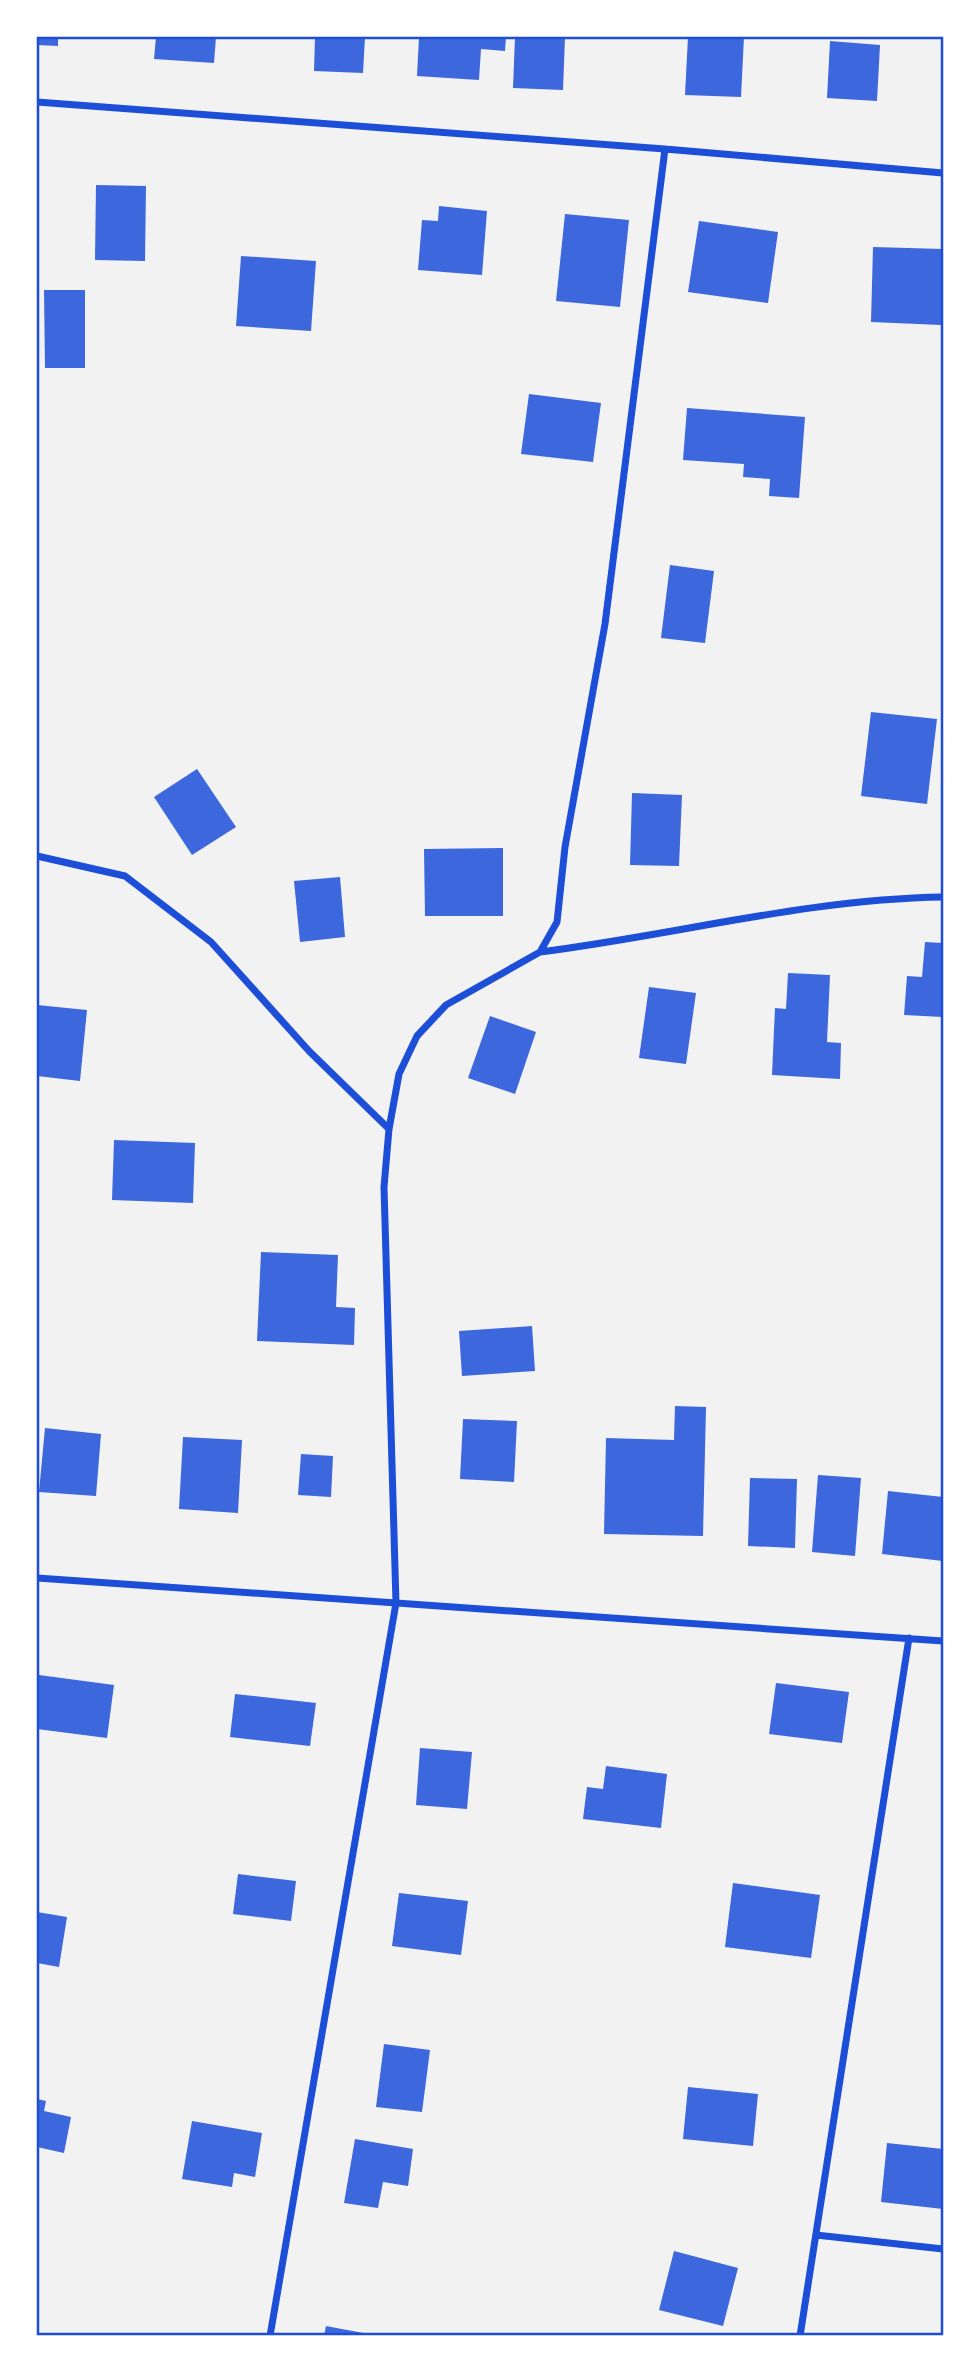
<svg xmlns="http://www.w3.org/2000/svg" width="980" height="2373" viewBox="0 0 980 2373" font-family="Barlow,sans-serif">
<rect width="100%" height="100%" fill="#f2f2f2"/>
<path fill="#3d67dc" d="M37 37H58V46L37 45Z
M156 37H216L214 63 154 59Z
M315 37H365L363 73 314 71Z
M419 37H506L505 51 481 49 479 80 417 76Z
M515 37H565L563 90 513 88Z
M688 37H744L741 97 685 95Z
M830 41 880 45 877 101 827 98Z
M96 185 146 186 145 261 95 260Z
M439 206 487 211 482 275 418 270 422 220 438 221Z
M565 214 629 220 620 307 556 301Z
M699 221 778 232 768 303 688 292Z
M873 247 943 249 941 325 871 322Z
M241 256 316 261 311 331 236 326Z
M44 290H85V368H45Z
M529 394 601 403 593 462 521 454Z
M687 408 805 417 799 498 769 496 770 479 743 477 744 464 683 460Z
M670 565 714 571 705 643 661 638Z
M871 712 937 719 927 804 861 796Z
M197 769 236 827 192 855 154 797Z
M632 793 682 795 679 866 630 865Z
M503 848V916H425L424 849Z
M340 877 345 937 300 942 294 881Z
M925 942 943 943V1017L904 1015 907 976 922 977Z
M788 973 830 975 827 1042 841 1043 840 1079 772 1075 775 1008 786 1009Z
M649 987 696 993 686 1064 639 1058Z
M37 1005 87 1010 80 1081 37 1076Z
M490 1016 536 1032 515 1094 468 1078Z
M114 1140 195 1143 193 1203 112 1200Z
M261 1252 338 1255 336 1307 355 1308 354 1345 257 1341Z
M532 1326 535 1371 462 1376 459 1331Z
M675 1406 706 1407 703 1536 604 1534 606 1438 674 1440Z
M463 1419 517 1421 514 1482 460 1479Z
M45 1428 101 1434 96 1496 39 1492Z
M183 1437 242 1440 238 1513 179 1509Z
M301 1454 333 1456 331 1497 298 1495Z
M818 1475 861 1478 855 1556 812 1552Z
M750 1478 797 1479 795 1548 748 1546Z
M888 1491 943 1497V1561L882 1554Z
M39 1675 114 1685 107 1738 37 1729Z
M776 1683 849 1692 842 1743 769 1734Z
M235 1694 316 1703 310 1746 230 1737Z
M420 1748 472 1752 467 1809 416 1805Z
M606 1766 667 1774 661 1828 583 1819 587 1787 603 1789Z
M238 1874 296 1881 291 1921 233 1914Z
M733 1883 820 1895 811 1958 725 1947Z
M399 1893 468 1901 461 1955 392 1946Z
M37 1912 67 1917 59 1967 37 1963Z
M384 2044 430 2050 422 2112 376 2107Z
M688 2087 758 2094 753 2146 683 2139Z
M37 2099 46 2101 44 2111 71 2117 64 2153 37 2147Z
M192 2121 262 2133 255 2177 234 2173 232 2187 182 2179Z
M355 2139 413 2149 408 2186 383 2182 378 2208 344 2203Z
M887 2143 943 2149V2209L881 2202Z
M674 2251 738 2268 723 2326 659 2310Z
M326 2326 374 2335V2336H324Z"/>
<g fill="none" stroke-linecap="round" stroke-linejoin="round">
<path stroke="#1d4ed8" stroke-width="7" d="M37 102 665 149 943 173
M37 856 125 876 211 942 309 1051 389 1129
M540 952C675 935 807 899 943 897
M37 1578 943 1641
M816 2235 943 2249
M270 2336 396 1603 384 1187 389 1129 399 1074 417 1036 446 1005 540 952 557 922 565 847 605 624 665 149
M800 2336 909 1638"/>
</g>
<rect width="980" height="2373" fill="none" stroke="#ffffff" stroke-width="77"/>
<rect x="38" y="38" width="904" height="2296" fill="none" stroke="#1d4ed8" stroke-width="2.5"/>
</svg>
